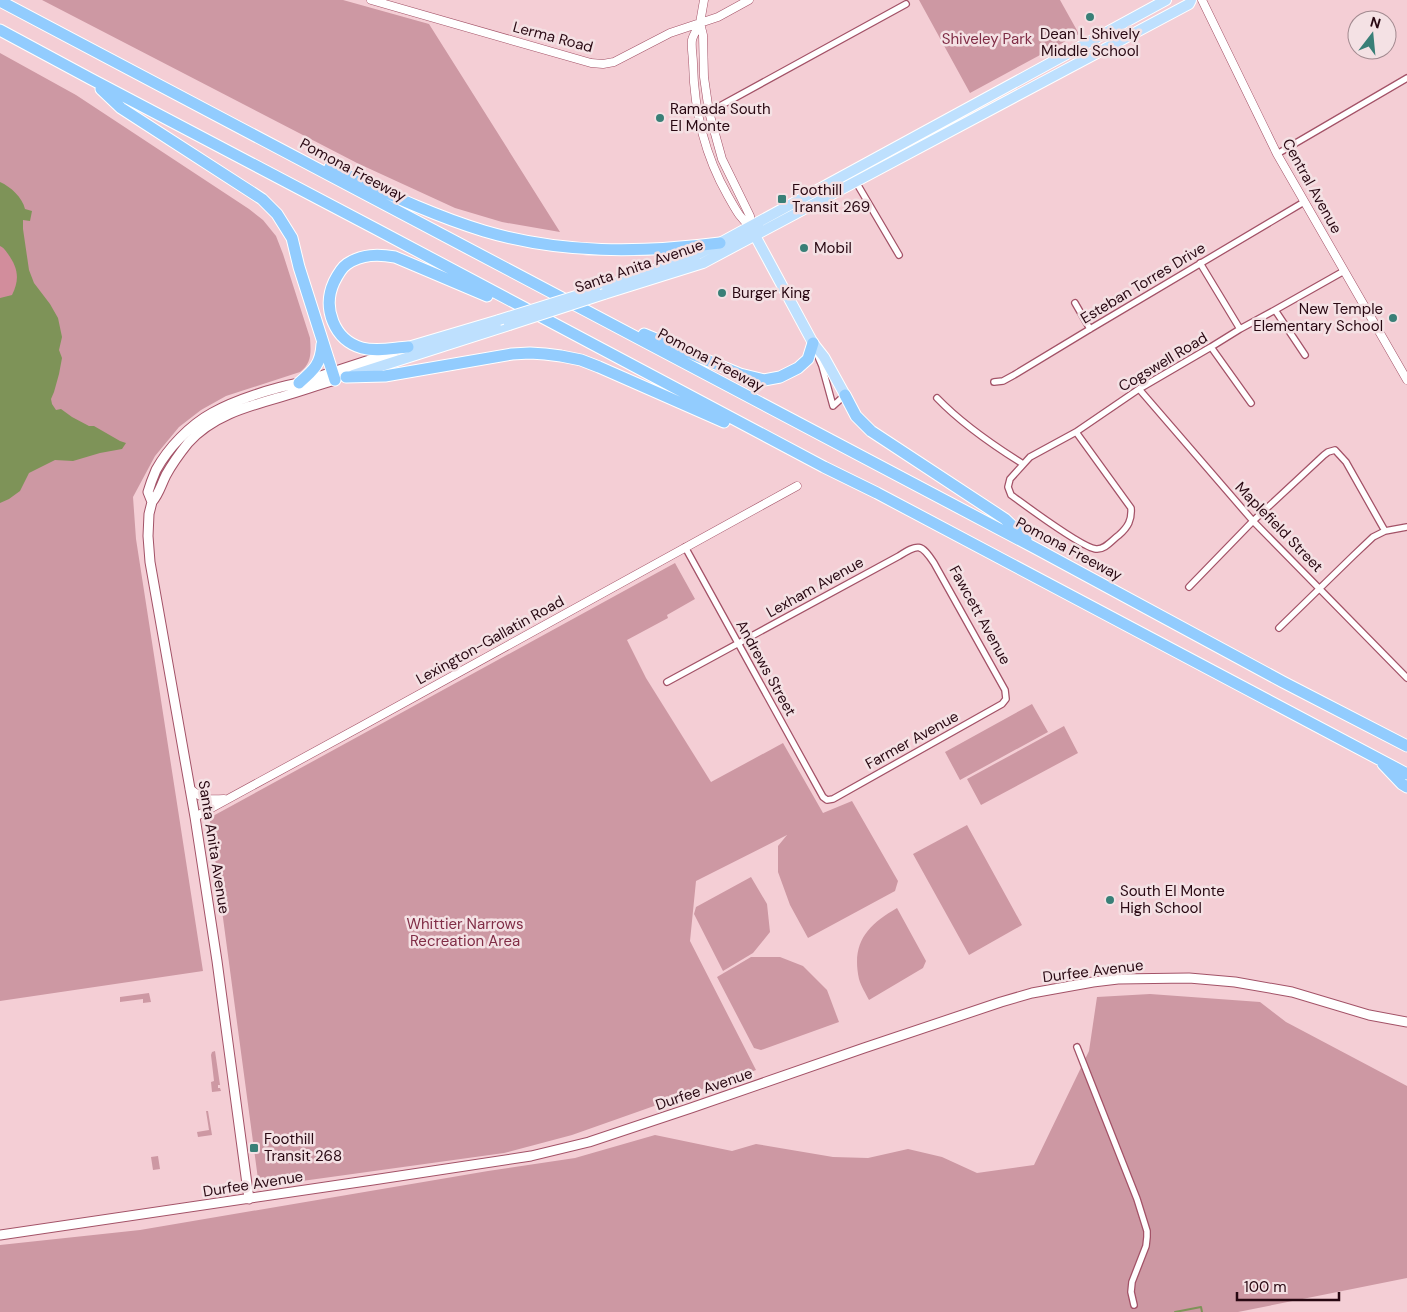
<svg xmlns="http://www.w3.org/2000/svg" width="1407" height="1312" viewBox="0 0 1407 1312" font-family="'DM Sans',sans-serif">
<rect width="100%" height="100%" fill="#f4ced5"/>
<path fill="#cd98a3" d="M42 0H343L429 24 560 232 502 222 455 208 357 163Z
M919 0H1060L1079 34 970 93Z
M0 53 76 95 249 209 263 220 276 236 283 254 310 338C311 352 312 363 300 372L226 396 201 410 179 427 155 456 133 497 136 539 203 971 0 1001Z
M675 563 695 599 667 615 668 618 627 640 646 678 711 782 783 743 823 813 852 801 898 881 895 891 808 938 790 905 778 872V846L787 835 696 881 690 941 756 1070 572 1135 504 1153 266 1186 261 1184 258 1179 210 821 213 816Z
M1032 704 1048 732 960 780 945 752Z
M1064 726 1078 753 981 805 967 779Z
M967 825 1022 925 969 955 913 854Z
M751 877 767 904 770 932 753 953 723 971 694 914 696 907Z
M897 908 926 961 923 968 869 1000C866 994 861 986 859 979 851 942 868 925 897 908Z
M751 957H780L803 966 827 990 839 1022 761 1050 754 1048 717 977Z
M149 993 151 1002 143 1003V999L120 1002V997Z
M1150 994 1260 1002 1286 1022 1407 1086V1278L1238 1312H0V1245L140 1230 488 1171 575 1158 655 1135 732 1151 756 1144 833 1157 868 1158 908 1149 942 1157 977 1173 1034 1165 1089 1051 1097 997Z
M215 1051 220 1085H218V1088H220L221 1091 212 1092 211 1082 214 1081 211 1055 212 1052Z
M206 1111H208L212 1135 198 1137 197 1132 209 1130Z
M158 1156 160 1169 153 1170 151 1157Z"/>
<path fill="#d28d9c" d="M0 246C4 248 5 250 8 254 19 269 20 279 12 295L0 298Z"/>
<path fill="#7e9358" d="M0 182C11 187 22 197 25 209L32 211 30 221 23 220V229L29 270 34 283 50 304 58 318 62 337 59 350 62 358 59 374 54 392 51 399 52 404 56 410 61 409 72 417 89 426H94L120 441 126 443 122 449 100 453 73 461 55 460 29 473 20 491 9 499 0 503V298L12 295C20 279 18 268 8 254 5 250 4 248 0 246Z"/>
<g fill="none" stroke-linecap="round" stroke-linejoin="round">
<path stroke="#7e9358" stroke-width="2" d="M1175 1312 1201 1307 1202 1312"/>
<defs>
<path id="minor" d="M709 112 906 4
M1277 154 1407 78
M856 182 899 255
M1200 263 1240 329
M1075 303 1090 329
M1275 310 1305 355
M1211 347 1251 403
M816 352 822 366 833 406 845 395
M994 382 1003 381 1014 375 1090 329 1304 202
M1139 389 1253 521 1407 678
M937 398C962 424 991 444 1023 464
M1076 432 1131 508C1132 520 1128 527 1119 535 1112 540 1105 550 1096 549 1082 548 1025 505 1011 495L1008 487 1010 479 1030 457 1076 432 1139 389 1211 347 1240 329 1275 310 1344 271
M1189 587 1253 521 1324 455 1328 452 1335 450 1346 462 1385 531
M1279 628 1354 555 1373 537 1385 531 1407 527
M667 682 899 556C918 544 921 543 934 563L1005 690 1006 699 1002 704 833 799 827 800 823 797 685 547
M1077 1047 1137 1199 1147 1231V1237L1146 1246 1132 1282 1131 1292 1134 1305"/>
<path id="tertiary" d="M371 0 591 63 603 64 614 62 670 33 718 17 749 0
M704 0 700 23 703 35 704 77 709 112 722 159 750 216 751 227
M1202 0 1277 154 1407 380
M700 23C698 28 693 35 692 40 691 48 693 56 693 63 694 110 705 156 728 196 736 210 739 217 751 227
M190 789C205 800 206 800 224 799
M195 817 360 727 797 486"/>
<path id="secondary" d="M152 502C159 494 161 485 166 475 172 464 180 453 188 443 213 415 249 406 284 396 301 391 318 385 335 380
M249 1199 217 961 195 817 150 562 148 536 149 514 152 502 148 492C150 485 153 477 156 470 168 448 190 425 212 413 235 400 273 388 299 383L394 352
M0 1235 373 1180 531 1156 589 1142 691 1108 864 1048 1001 1002 1032 993 1093 982 1118 979 1189 978 1235 982 1292 992 1369 1015 1407 1022"/>
<path id="primary" d="M752 230 813 343 824 357 845 395
M595 290 690 258 720 243 1166 0
M604 294 703 263 1189 4 1191 0
M408 347 499 320
M353 375 509 325"/>
<path id="motorway" d="M0 1 1037 549 1283 682 1407 746
M0 30 91 79 376 229 824 467 877 493 1407 774
M101 89 121 108 262 199 277 214 292 238 299 267 335 380
M330 167C380 190 431 215 484 231 561 254 641 253 720 243
M644 334 740 374 764 380 780 377 798 368 808 359 813 343
M408 347C393 348 377 352 362 348 334 340 322 308 334 282 337 276 341 268 347 264 362 254 378 254 395 257L487 296
M346 377 385 376 512 354 530 353 545 354 561 356 581 360 599 367 724 422
M299 383C314 370 321 364 322 344
M845 395 856 416 871 431 1005 519 1026 539
M1383 764 1402 784 1407 787"/>
</defs>
<use href="#minor" stroke="#a35267" stroke-width="8"/>
<use href="#tertiary" stroke="#a35267" stroke-width="9"/>
<use href="#secondary" stroke="#a35267" stroke-width="11"/>
<use href="#primary" stroke="#fff" stroke-width="12"/>
<use href="#motorway" stroke="#fff" stroke-width="13"/>
<use href="#minor" stroke="#fff" stroke-width="5.5"/>
<use href="#tertiary" stroke="#fff" stroke-width="8"/>
<use href="#secondary" stroke="#fff" stroke-width="9"/>
<use href="#primary" stroke="#bee0fe" stroke-width="10"/>
<use href="#motorway" stroke="#92ccfe" stroke-width="11"/>
<defs>
<path id="primary-bridge" d="M499 320 595 290
M509 325 604 294"/>
</defs>
<use href="#primary-bridge" stroke="#fff" stroke-width="12" stroke-linecap="butt"/>
<use href="#primary-bridge" stroke="#bee0fe" stroke-width="10"/>
</g>
<g fill="#397f77" stroke="#f4e1e4" stroke-width="2">
<circle cx="1090" cy="17" r="5"/>
<circle cx="660" cy="118" r="5"/>
<rect x="777" y="194" width="10" height="10" rx="2.5"/>
<circle cx="804" cy="248" r="5"/>
<circle cx="722" cy="293" r="5"/>
<circle cx="1393" cy="318" r="5"/>
<circle cx="1110" cy="900" r="5"/>
<rect x="249" y="1143" width="10" height="10" rx="2.5"/>
</g>
<g text-anchor="middle" dominant-baseline="central" stroke-width="5" stroke-linejoin="round" paint-order="stroke">
<g font-size="15" fill="#280812" stroke="#f4e1e4" text-anchor="start">
<text x="1090" y="34" text-anchor="middle">Dean L Shively<tspan x="1090" dy="17">Middle School</tspan></text>
<text x="670" y="109">Ramada South<tspan x="670" dy="17">El Monte</tspan></text>
<text x="792" y="190">Foothill<tspan x="792" dy="17">Transit 269</tspan></text>
<text x="814" y="248">Mobil</text>
<text x="732" y="293">Burger King</text>
<text x="1383" y="309" text-anchor="end">New Temple<tspan x="1383" dy="17">Elementary School</tspan></text>
<text x="1120" y="891">South El Monte<tspan x="1120" dy="17">High School</tspan></text>
<text x="264" y="1139">Foothill<tspan x="264" dy="17">Transit 268</tspan></text>
</g>
<g font-size="15" fill="#280812" stroke="#f4e1e4">
<text transform="translate(553 37) rotate(15)">Lerma Road</text>
<text transform="translate(353 170) rotate(28)">Pomona Freeway</text>
<text transform="translate(1312 186) rotate(61)">Central Avenue</text>
<text transform="translate(639 266) rotate(-19)">Santa Anita Avenue</text>
<text transform="translate(1143 283) rotate(-31)">Esteban Torres Drive</text>
<text transform="translate(711 360) rotate(28)">Pomona Freeway</text>
<text transform="translate(1163 362) rotate(-31)">Cogswell Road</text>
<text transform="translate(1279 527) rotate(46)">Maplefield Street</text>
<text transform="translate(1069 549) rotate(28)">Pomona Freeway</text>
<text transform="translate(815 587) rotate(-29)">Lexham Avenue</text>
<text transform="translate(980 615) rotate(61)">Fawcett Avenue</text>
<text transform="translate(490 640) rotate(-29)">Lexington-Gallatin Road</text>
<text transform="translate(766 668) rotate(61)">Andrews Street</text>
<text transform="translate(912 740) rotate(-29)">Farmer Avenue</text>
<text transform="translate(214 847) rotate(81)">Santa Anita Avenue</text>
<text transform="translate(1093 971) rotate(-7)">Durfee Avenue</text>
<text transform="translate(704 1089) rotate(-19)">Durfee Avenue</text>
<text transform="translate(253 1184) rotate(-9)">Durfee Avenue</text>
</g>
<g font-size="15" fill="#802d46" stroke="#f4e1e4">
<text x="987" y="39">Shiveley Park</text>
<text x="465" y="924">Whittier Narrows<tspan x="465" dy="17">Recreation Area</tspan></text>
</g>
</g>
<g transform="translate(1372 35) rotate(16)"><circle r="24" fill="#f4e1e4" stroke="#a28a90"/>
<path d="M0-4L9 19L0 12L-9 19Z" fill="#397f77"/>
<text y="-8" font-size="14" font-weight="bold" text-anchor="middle" fill="#280812">N</text>
</g>
<path d="M1237 1292v8h102v-8" fill="none" stroke="#280812" stroke-width="2.5"/>
<text x="1244" y="1292" font-size="15" fill="#280812" stroke="#f4e1e4" stroke-width="4" paint-order="stroke">100 m</text>
</svg>
